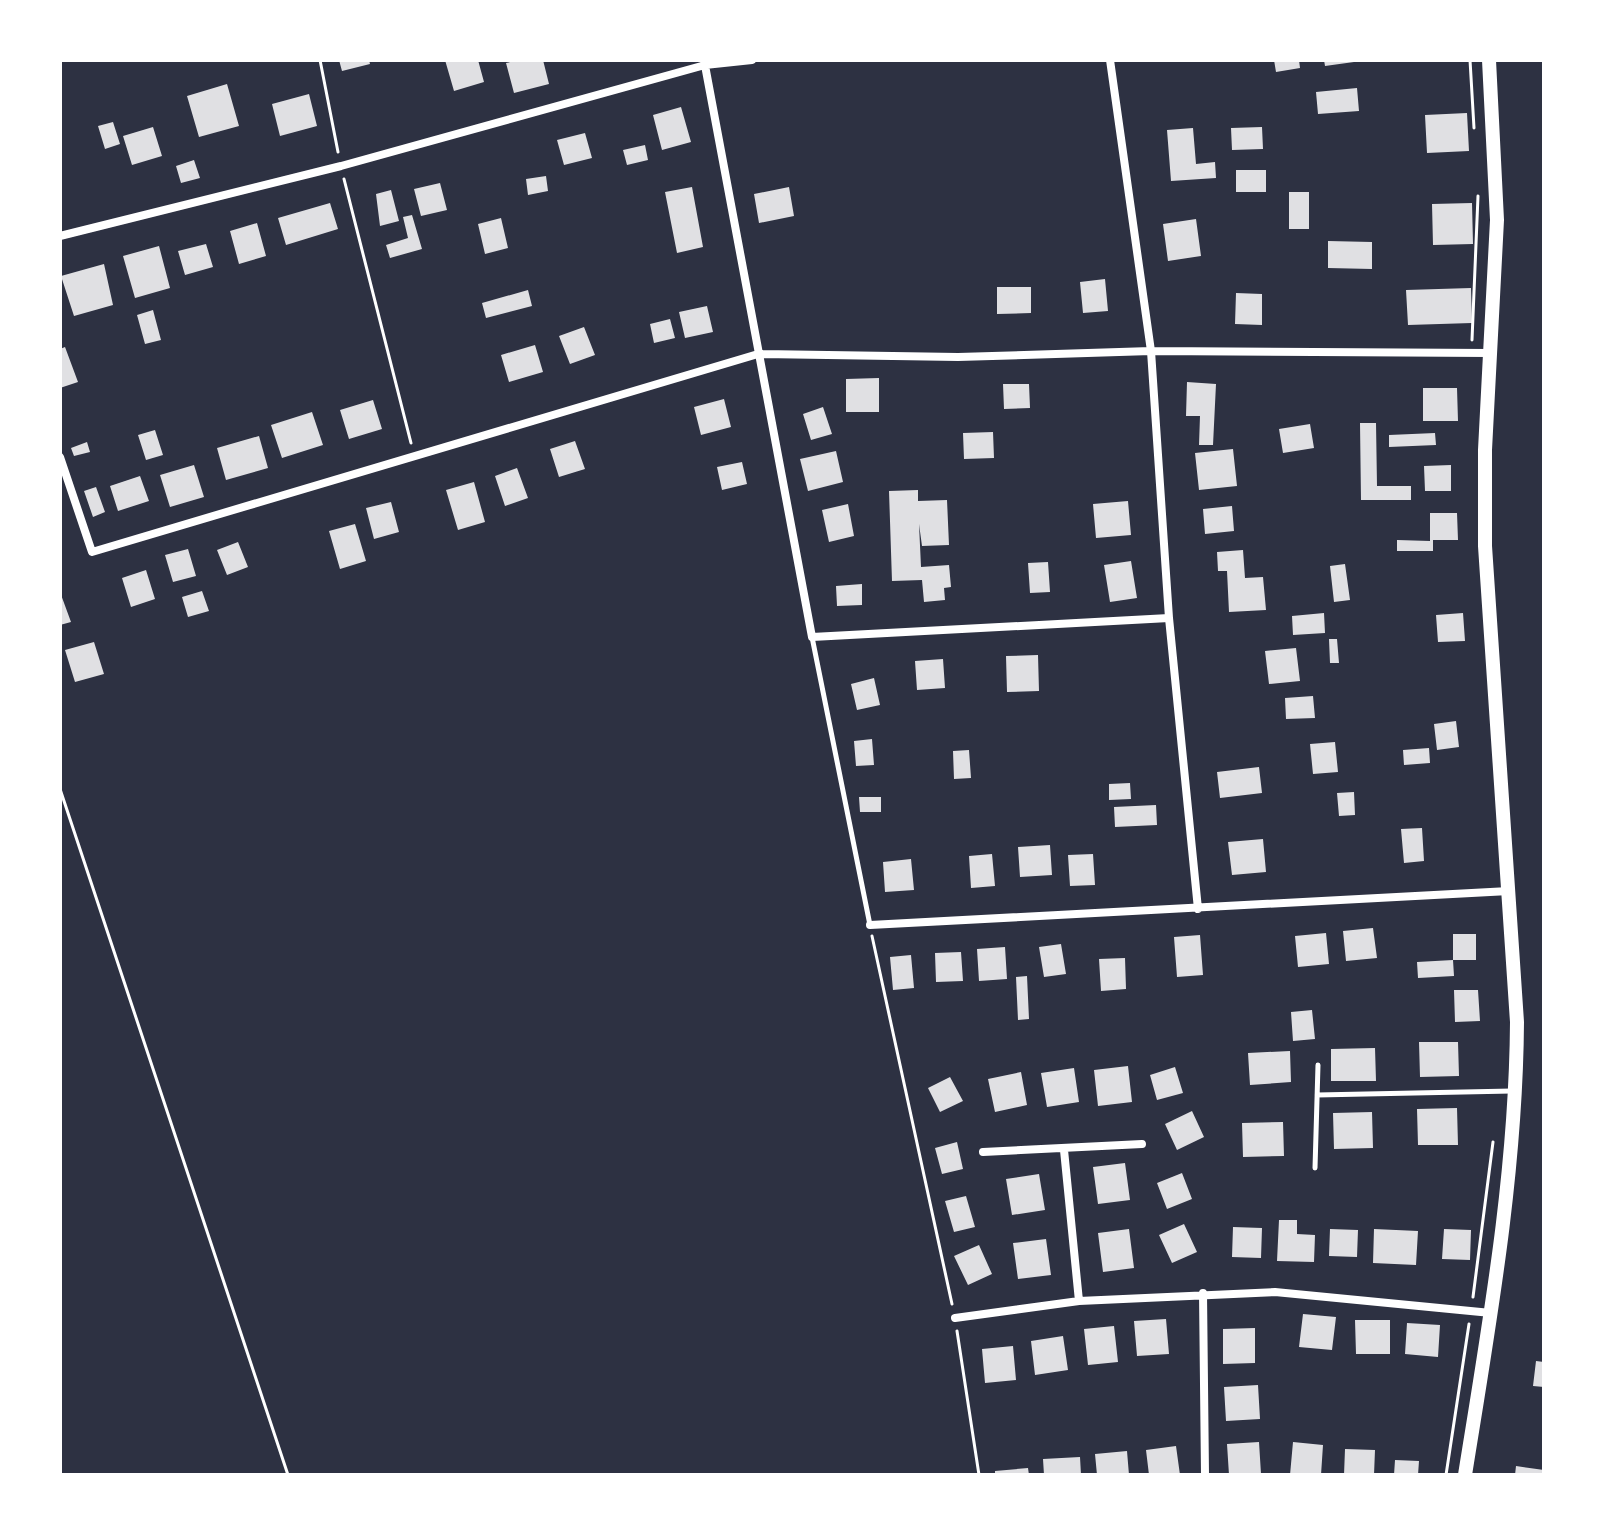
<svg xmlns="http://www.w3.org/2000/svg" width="1604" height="1535" viewBox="0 0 1604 1535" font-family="Manrope,sans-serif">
<rect width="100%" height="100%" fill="#2d3142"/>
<path fill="#e0e0e3" d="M339 60H369L370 64 342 71Z
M445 60H478L484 82 454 91Z
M520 60H543L549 84 514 93 506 63Z
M1274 60H1299L1300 68 1276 72Z
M1324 60H1354V62L1325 66Z
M227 84 239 126 199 137 187 96Z
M1357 88 1359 111 1318 114 1316 92Z
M309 94 317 126 280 136 272 104Z
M681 107 691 142 662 150 653 115Z
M1467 113 1469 151 1427 153 1425 115Z
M113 122 120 144 105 149 98 126Z
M153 127 162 156 132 165 123 136Z
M1262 127 1263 149 1232 150 1231 128Z
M1193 128 1196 164 1215 162 1216 178 1171 181 1167 130Z
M585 133 592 158 564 165 557 140Z
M645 145 648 160 627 165 623 150Z
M194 160 200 178 181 183 176 166Z
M1236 170H1266V192H1236Z
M546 176 548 191 528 195 526 179Z
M440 183 447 210 421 216 414 189Z
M692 187 703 247 677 253 665 192Z
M789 187 794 216 759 223 754 194Z
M391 190 399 221 380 226 376 194Z
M1289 192H1309V229H1289Z
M330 203 338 229 286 245 278 218Z
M1472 203 1473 244 1433 245 1432 204Z
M412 215 422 249 390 258 386 245 408 238 403 217Z
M501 218 508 248 485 254 478 224Z
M1196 219 1201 256 1168 261 1163 224Z
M257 223 266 256 239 264 230 231Z
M1328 241 1372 242V269L1328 268Z
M206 244 213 267 185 275 178 251Z
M159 246 170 288 135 298 123 256Z
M104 264 113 305 74 316 61 276Z
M1105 279 1108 311 1083 313 1080 282Z
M997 287H1031V313L997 314Z
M1471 288 1472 323 1408 325 1406 290Z
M528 290 532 306 486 318 482 303Z
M1236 293 1262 294V325L1235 324Z
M707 306 713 332 685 338 679 312Z
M153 310 161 340 145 344 137 315Z
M670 319 675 338 654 343 650 324Z
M584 327 595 355 570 364 559 336Z
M535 345 543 372 509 382 501 355Z
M65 347 78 382 60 388V349Z
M879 378V412H846V379Z
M1187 382 1216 384 1213 445H1199L1200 416H1186Z
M1003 384H1029L1030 408 1004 409Z
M1423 388H1457L1458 421H1423Z
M724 399 731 427 701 435 694 407Z
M373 400 382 429 349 439 340 410Z
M823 407 832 434 811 440 803 414Z
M312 412 323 445 282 458 271 425Z
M1360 423H1376L1377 486H1411V500H1361Z
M1310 424 1314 448 1283 453 1279 429Z
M155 430 163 455 146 460 138 435Z
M993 432 994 458 964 459 963 433Z
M1435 433 1436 445 1389 447V435Z
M259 436 268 468 226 480 217 448Z
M575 441 585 469 559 477 550 449Z
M87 442 90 452 74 456 71 448Z
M1233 449 1237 486 1199 490 1195 453Z
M836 451 843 482 808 491 800 459Z
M742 462 747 484 722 490 717 467Z
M194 465 204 497 170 507 160 475Z
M1451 465V491H1425L1424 466Z
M517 468 528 498 505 506 495 476Z
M140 476 149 501 118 511 110 486Z
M474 482 485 522 458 530 446 490Z
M96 487 105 512 93 517 84 491Z
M918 490V501L947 500 949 545 922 546 919 524 921 567 949 565 951 587 944 588 945 600 924 602 922 580 892 581 889 491Z
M1128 501 1131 535 1096 538 1093 504Z
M391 502 399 532 374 539 366 508Z
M848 504 854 536 829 542 822 510Z
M1232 506 1234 531 1205 534 1203 509Z
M1430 513H1457L1458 540H1433V551H1397V540L1430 541Z
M355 524 366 561 340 569 329 531Z
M238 542 248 567 227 575 217 550Z
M188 549 196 576 173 582 165 555Z
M1243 550 1245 578 1263 577 1266 610 1229 612 1227 571H1218L1217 552Z
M1131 561 1137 598 1110 602 1104 565Z
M1048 562 1050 592 1030 593 1028 563Z
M1345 564 1350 600 1334 602 1330 566Z
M146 570 155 599 131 607 122 578Z
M862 584V605L837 606 836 586Z
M202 591 209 611 188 617 182 597Z
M60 592 71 622 60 625Z
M1324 613 1325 633 1293 635 1292 616Z
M1463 613 1465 641 1438 642 1436 615Z
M1329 639H1337L1339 663H1330Z
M94 642 104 674 75 682 65 650Z
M1296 648 1300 681 1269 684 1265 651Z
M1038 655 1039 691 1007 692 1006 656Z
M943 659 945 688 917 690 915 661Z
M874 678 880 705 857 710 851 684Z
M1313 696 1315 718 1286 719 1285 698Z
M1456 721 1459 747 1437 750 1434 724Z
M872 739 874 765 856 766 854 741Z
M1335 742 1338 772 1313 774 1310 744Z
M1429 748 1430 763 1404 765 1403 750Z
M969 750 971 778 954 779 953 751Z
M1259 767 1262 793 1220 798 1217 772Z
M1130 783 1131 799 1109 800V784Z
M1354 792 1355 815 1339 816 1337 793Z
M859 797H881V812H860Z
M1156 805 1157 825 1115 827 1114 807Z
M1422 828 1424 861 1404 863 1401 829Z
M1263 839 1266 872 1232 875 1228 842Z
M1050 845 1052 875 1020 877 1018 847Z
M992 854 995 886 971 888 969 856Z
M1093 854 1095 885 1070 886 1068 855Z
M911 859 914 890 885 892 883 862Z
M1373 928 1377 958 1346 961 1343 931Z
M1326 933 1329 964 1298 967 1295 936Z
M1453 934H1476V960H1453L1454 976 1418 978 1417 962 1453 960Z
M1200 935 1203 975 1177 977 1174 937Z
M1061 944 1066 974 1044 977 1039 947Z
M1005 947 1007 979 979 981 977 949Z
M961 952 963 981 936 982 935 953Z
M911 955 914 988 893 990 890 957Z
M1125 958 1126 989 1101 991 1099 959Z
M1027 976 1029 1019 1018 1020 1016 977Z
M1454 990H1478L1480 1021 1455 1022Z
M1312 1010 1315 1039 1293 1041 1291 1012Z
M1419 1042H1458L1459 1076 1420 1077Z
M1375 1048 1376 1081H1331V1049Z
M1290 1051 1291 1082 1250 1085 1248 1053Z
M1128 1066 1132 1102 1098 1106 1094 1070Z
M1175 1067 1183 1093 1157 1100 1150 1075Z
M1074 1068 1079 1102 1047 1107 1041 1073Z
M1021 1072 1027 1105 995 1112 988 1079Z
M950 1077 963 1101 940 1112 928 1088Z
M1457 1108 1458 1145H1418L1417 1109Z
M1192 1111 1204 1137 1177 1150 1165 1124Z
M1372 1112 1373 1148 1334 1149 1333 1113Z
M1283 1122 1284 1156 1243 1157 1242 1123Z
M957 1142 963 1169 942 1174 935 1148Z
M1125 1163 1130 1200 1098 1204 1093 1167Z
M1182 1173 1192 1199 1167 1209 1157 1183Z
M1039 1174 1045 1210 1012 1215 1006 1179Z
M966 1196 975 1227 954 1232 945 1201Z
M1279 1220H1297V1234L1315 1235 1314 1262 1277 1261Z
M1184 1224 1197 1252 1172 1263 1159 1235Z
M1233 1227 1262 1228 1261 1258 1232 1257Z
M1129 1229 1134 1268 1103 1272 1098 1233Z
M1330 1229 1358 1230 1357 1257 1329 1256Z
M1374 1229 1418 1231 1416 1265 1373 1263Z
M1444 1229 1471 1230 1470 1260 1442 1259Z
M1046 1239 1051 1275 1018 1279 1013 1243Z
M979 1245 992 1274 968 1285 954 1256Z
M1303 1314 1336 1317 1332 1350 1299 1347Z
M1166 1319 1169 1354 1137 1356 1134 1321Z
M1355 1320H1390V1354H1356Z
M1407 1323 1440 1325 1438 1357 1405 1354Z
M1114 1326 1118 1362 1088 1365 1084 1329Z
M1255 1328V1363L1223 1364V1329Z
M1063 1336 1068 1370 1035 1375 1031 1341Z
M1013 1346 1016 1380 985 1383 982 1349Z
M1536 1361 1544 1362V1387L1533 1386Z
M1258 1385 1260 1419 1226 1421 1224 1387Z
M1259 1442 1261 1474 1229 1475 1227 1444Z
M1293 1442 1323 1445 1321 1475H1290Z
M1176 1446 1180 1475H1149L1146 1450Z
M1345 1449 1375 1450 1374 1475H1344Z
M1127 1451 1129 1475H1097L1095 1454Z
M1080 1457 1081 1475H1044L1043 1459Z
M1395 1460 1419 1461 1418 1475H1394Z
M1516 1466 1544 1470V1475H1515Z
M1028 1468 1029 1475H995V1471Z"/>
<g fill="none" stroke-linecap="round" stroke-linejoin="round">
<path stroke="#fff" stroke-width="3" d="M320 60 338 152
M1470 60 1474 128
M344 179 411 443
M1472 340 1478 196
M60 789 288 1475
M872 936 952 1304
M1473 1297 1493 1142
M957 1331 979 1475
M1446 1475 1469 1324"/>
<path stroke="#fff" stroke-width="5" d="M812 637 870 925
M1317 1095 1512 1091
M1315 1168 1318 1065"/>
<path stroke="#fff" stroke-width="8" d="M704 60 812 637 1169 618
M1110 60 1151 351 1169 618 1198 909
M60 236 341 166 705 65 752 60
M60 457 92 552 758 354 958 357 1151 351 1490 353
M870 925 1509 891
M1064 1150 1079 1301
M983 1152 1142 1144
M1203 1293 1205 1475
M955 1318 1079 1301 1275 1292 1491 1313"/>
<path stroke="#fff" stroke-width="14" d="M1465 1475C1489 1325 1516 1175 1517 1022L1485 546V450L1497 220 1489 60"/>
</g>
<rect width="1604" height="1535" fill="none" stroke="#ffffff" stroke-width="124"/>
</svg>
